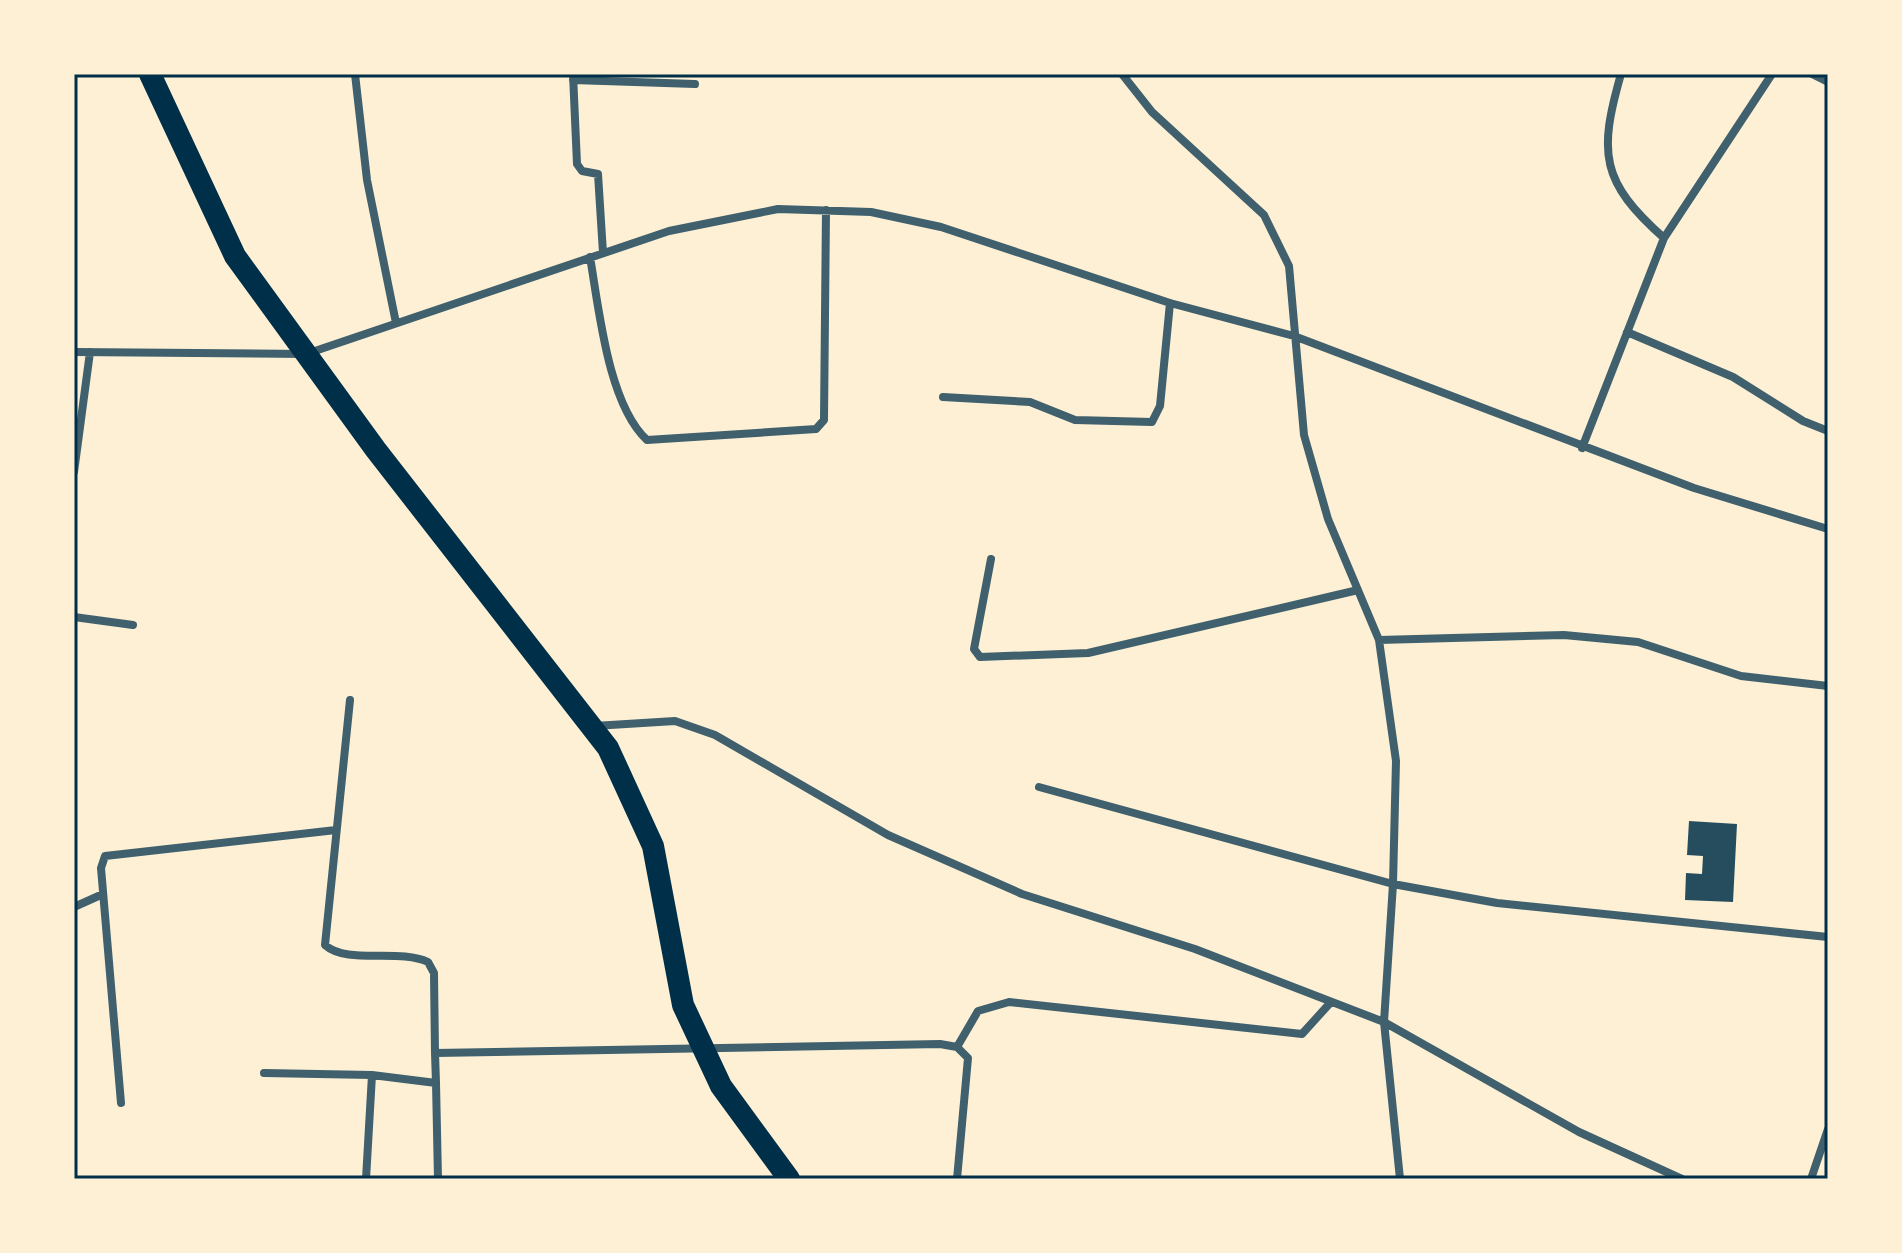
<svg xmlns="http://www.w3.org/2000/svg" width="1902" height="1253" viewBox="0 0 1902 1253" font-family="'Source Sans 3',sans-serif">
<rect width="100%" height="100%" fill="#fdf0d5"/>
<path fill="#264d5e" d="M1689 821 1737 824 1733 902 1685 900 1686 873 1702 874 1703 856 1687 855Z"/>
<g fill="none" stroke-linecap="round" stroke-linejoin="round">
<path stroke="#3f606c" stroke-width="8" d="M355 74 367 180 396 323
M573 74 577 164 582 171 598 174 603 253
M1122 74 1152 112 1264 215 1289 266 1304 435 1328 519 1379 640 1396 761 1393 884 1384 1022 1400 1179
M1812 74 1828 82
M573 80 695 84
M1664 238 1772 74
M590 257C599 309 608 404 647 440L816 429 824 420 826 210
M1627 332 1733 377 1803 421 1828 431
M74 352 306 354 669 231 778 209 871 212 941 227 1170 303 1294 336 1694 488 1828 529
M943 397 1030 402 1075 420 1152 422 1160 406 1170 303
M1582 448 1664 238C1601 182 1598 154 1621 74
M74 472 90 352
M991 559 974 649 980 657 1088 653 1358 590
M74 617 133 625
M1379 640 1564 635 1638 642 1741 676 1828 686
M350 700 325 945C347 965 399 948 428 962L434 973 435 1053
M594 726 675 721 715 735 888 835 1022 894 1195 949 1384 1022 1579 1132 1682 1179
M1039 787 1393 884 1497 903 1828 937
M74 907 103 894
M957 1047 978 1011 1009 1002 1302 1034 1331 1002
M264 1073 372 1075
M436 1083 438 1179
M121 1103 101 868 105 856 336 830
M366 1179 372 1075 436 1083 435 1053 940 1044 957 1047 968 1058 957 1179
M1811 1179 1828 1129"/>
<path stroke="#003049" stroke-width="22" d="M150 74 235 256 376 450 608 748 653 846 683 1005 721 1086 789 1179"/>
</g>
<rect width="1902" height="1253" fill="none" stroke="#fdf0d5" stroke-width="152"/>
<rect x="76" y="76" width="1750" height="1101" fill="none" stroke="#003049" stroke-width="3"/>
</svg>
